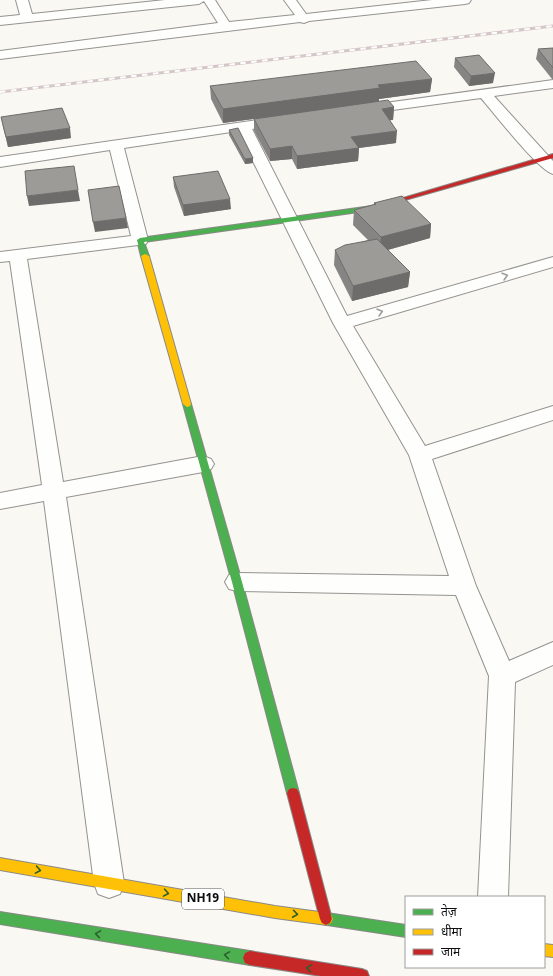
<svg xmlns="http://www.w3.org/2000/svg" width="553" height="976" viewBox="0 0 553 976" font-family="Georgia,'Noto Sans Devanagari',serif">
<rect width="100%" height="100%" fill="#faf8f2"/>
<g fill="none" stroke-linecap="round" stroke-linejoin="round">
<defs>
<path id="street" d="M16 0H28L32 14 165 0H215L229 22 295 15 284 0H296L306 14 432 0H471L469 3 465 4 309 21 304 23 300 22 0 59V51L218 23 204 1 199 4 0 25V17L20 15Z
M553 80V88L494 96 553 161V174C538 170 494 113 481 98L363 114 358 113 356 110 358 107 363 106Z
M258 120 263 121 265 124 263 127 252 129 347 316 553 257V267L353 326 425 446 553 406V420L432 459 476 586 509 661 553 642V665L515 682 508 897H478L489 676 456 595 237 591 229 589 225 582 229 575 237 573 449 576 409 455 333 323 238 131 124 148 148 240 146 244 27 259 63 482 203 456 211 459 214 464 211 469 203 472 66 497 124 883 120 894 109 898 98 894 94 883 44 501 0 509V493L42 485 10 261 0 262V252L131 236 110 150 0 167V157Z"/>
<path id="fast" d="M389 201 391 202V204L373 210 144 242 149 256 145 258 141 256 137 240 140 238 372 206Z
M187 401 191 404 242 582 299 793 297 797 293 798 289 797 287 793 232 582 183 404Z
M0 912 250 951 255 953 257 958 255 963 250 965 0 924Z
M327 913 406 925V937L327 925 323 923 321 919 323 915Z"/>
<path id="slow" d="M145 254 149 256 191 404 190 406 187 407 183 404 141 256Z
M0 858 275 906 327 913 331 915 333 919 331 923 327 925 275 918 0 870Z
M544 944 553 945V957L544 956Z"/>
<path id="jam" d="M553 154V158L391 204 386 203Z
M293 788 297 789 299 793 332 919 330 923 326 925 322 923 320 919 287 793 289 789Z
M250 951 362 969 367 971 369 976H321L250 965 245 963 243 958 245 953Z"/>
</defs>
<use href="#street" stroke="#949390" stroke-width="2"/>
<use href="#fast" stroke="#8a8987" stroke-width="2"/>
<use href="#slow" stroke="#8a8987" stroke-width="2"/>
<use href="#jam" stroke="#8a8987" stroke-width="2"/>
<use href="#street" fill="#fefefd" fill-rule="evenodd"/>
<use href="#fast" fill="#4caf50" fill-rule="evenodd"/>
<use href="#slow" fill="#ffc107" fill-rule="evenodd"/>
<use href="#jam" fill="#c62828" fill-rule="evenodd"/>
<defs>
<path id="rail" d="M0 92 553 26"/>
</defs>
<use href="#rail" stroke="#d5c7c7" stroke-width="3"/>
<use href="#rail" stroke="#fff" stroke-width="2" stroke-dasharray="5.5" stroke-linecap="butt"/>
</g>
<path fill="#878583" d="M553 48V79H552L536 59 538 49Z
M455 58 493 83 469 86 454 67Z
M432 79 430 92 379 99V102L394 107 393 120H390L396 143 359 148 358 161 297 169 292 159 270 161 254 131V119L223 123 211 99 210 86Z
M1 117 71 138 8 147 3 127Z
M229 130 253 158V163L245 164 229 135Z
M173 177 231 209 184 216 174 187Z
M374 203 431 224 430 238 388 250 410 272 408 287 352 301 334 265 335 250 368 240 353 225 354 210 374 205Z"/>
<path fill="#6e6c6a" d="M495 73 493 83 469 86 471 76Z
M432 79 430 92 379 99V102L223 123V109L378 85Z
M394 107 393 120 381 121 382 109Z
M70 128 71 138 8 147 6 137Z
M397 131 396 143 351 149V137Z
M292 146V159L270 161V149Z
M359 148 358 161 297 169V156Z
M253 158V163L245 164V159Z
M78 190 80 201 29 206 27 196Z
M230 199 231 209 184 216 183 205Z
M126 218 128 228 95 232 93 222Z
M431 224 430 238 380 252 381 237Z
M410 272 408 287 352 301 353 286Z"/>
<path fill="#9d9b98" stroke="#6e6c6a" d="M553 48V68L538 49Z
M479 55 495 73 471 76 455 58Z
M416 61 432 79 378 85 380 88 223 109 210 86Z
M388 100 394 107 382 109 397 131 351 137 359 148 297 156 292 146 270 149 254 119Z
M62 108 70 128 6 137 1 117Z
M238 128 253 158 245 159 229 130Z
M74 166 78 190 27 196 25 171Z
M218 171 230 199 183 205 173 177Z
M119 186 126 218 93 222 88 190Z
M402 196 431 224 381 237 354 210 376 204 374 203Z
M377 239 410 272 353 286 335 250 345 245Z"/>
<defs><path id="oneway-chevron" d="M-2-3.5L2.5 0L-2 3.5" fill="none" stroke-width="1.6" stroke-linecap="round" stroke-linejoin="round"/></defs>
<g stroke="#9e9e9d">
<use href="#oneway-chevron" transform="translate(505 276) rotate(-16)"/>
<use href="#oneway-chevron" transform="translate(380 312) rotate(-16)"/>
</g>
<g stroke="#2c5e2e">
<use href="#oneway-chevron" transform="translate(38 870) rotate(10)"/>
<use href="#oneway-chevron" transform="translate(166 893) rotate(10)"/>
<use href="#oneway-chevron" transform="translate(295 914) rotate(8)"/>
<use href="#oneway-chevron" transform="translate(98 934) rotate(-171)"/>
<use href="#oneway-chevron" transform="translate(227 955) rotate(-171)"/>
<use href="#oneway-chevron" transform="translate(309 968) rotate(-171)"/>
</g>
<g text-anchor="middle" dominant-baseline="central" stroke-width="4" stroke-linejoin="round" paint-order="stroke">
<rect fill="#fff" stroke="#565656" stroke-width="1" x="182" y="889" width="42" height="20" rx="3"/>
<g font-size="12" font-weight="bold" fill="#0d0d0d">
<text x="203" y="899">NH19</text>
</g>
</g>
<rect x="405" y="896" width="140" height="72" fill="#ffffff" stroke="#9e9e9e"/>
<rect x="413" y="909" width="20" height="6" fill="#4caf50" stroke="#9e9e9e"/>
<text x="441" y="916" font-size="12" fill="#0d0d0d">तेज़</text>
<rect x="413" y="929" width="20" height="6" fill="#ffc107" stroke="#9e9e9e"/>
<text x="441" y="936" font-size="12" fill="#0d0d0d">धीमा</text>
<rect x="413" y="949" width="20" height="6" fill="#c62828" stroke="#9e9e9e"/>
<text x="441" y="956" font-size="12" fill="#0d0d0d">जाम</text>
</svg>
